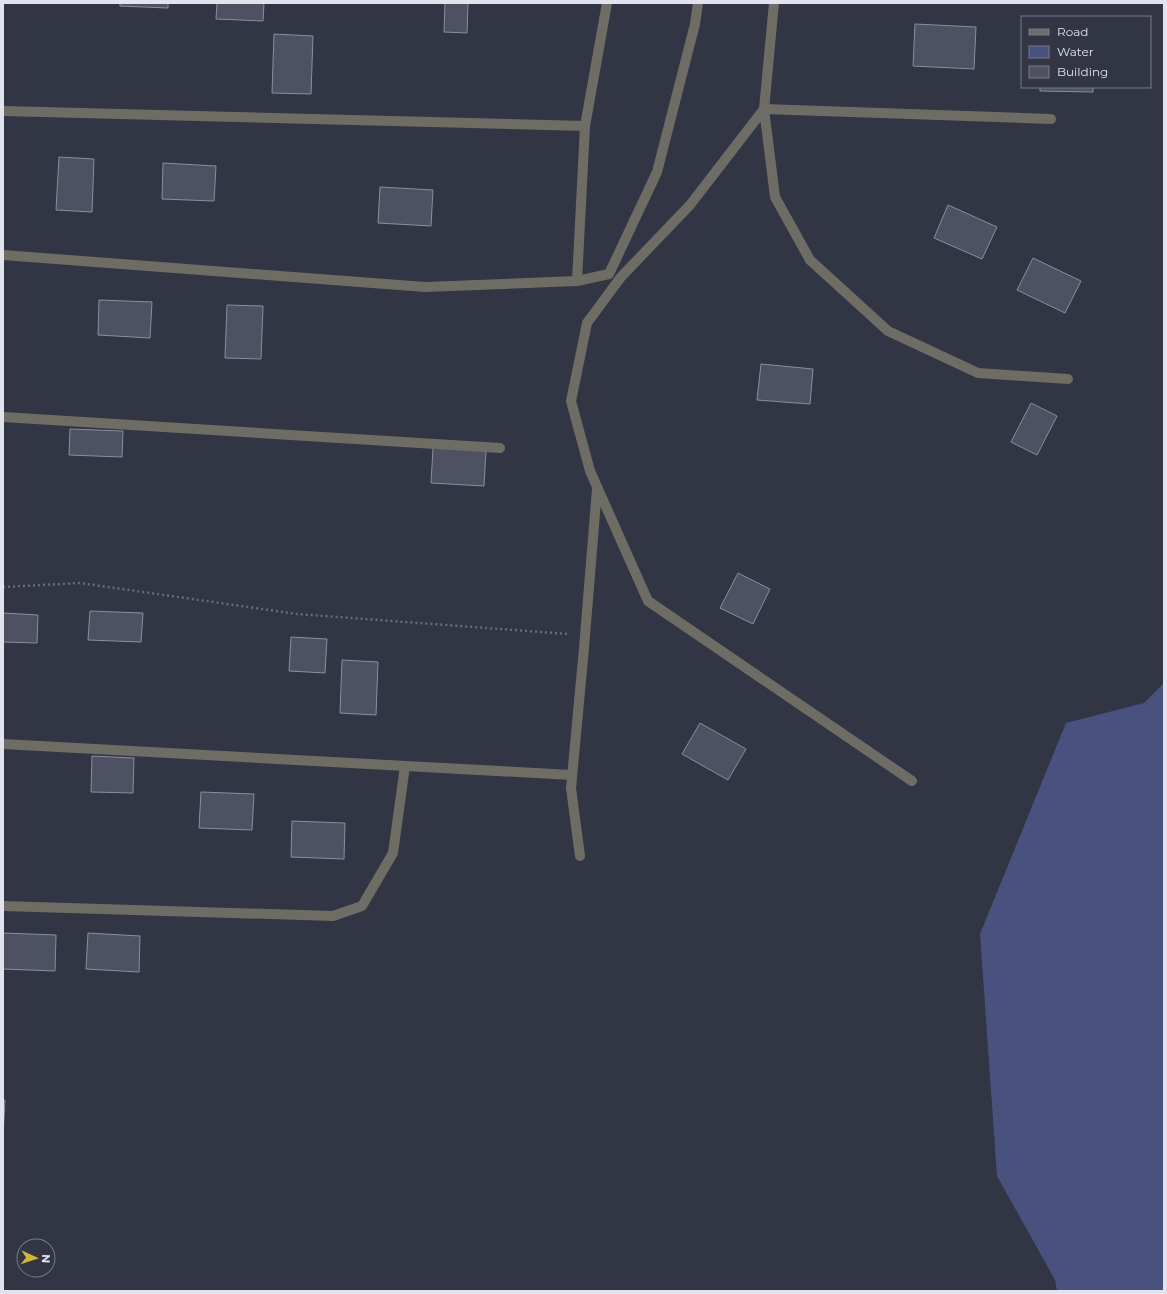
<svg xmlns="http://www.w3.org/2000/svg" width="1167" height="1294" viewBox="0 0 1167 1294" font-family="Montserrat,sans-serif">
<rect width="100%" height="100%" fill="#323544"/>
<path fill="#49517f" d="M1164 683V1291H1057L1055 1280 997 1176 980 934 1066 723 1144 703Z"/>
<path fill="#4e5161" stroke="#8a8ea0" d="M120 3H168V8L120 6Z
M217 3H264L263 21 216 19Z
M445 3H468L467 33 444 32Z
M915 24 976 27 974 69 913 66Z
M274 34 313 36 311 94 272 93Z
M1040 87H1093V92L1040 91Z
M59 157 94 159 92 212 56 210Z
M163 163 216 166 214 201 162 199Z
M380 187 433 190 431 226 378 223Z
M948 205 997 227 982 259 934 238Z
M1033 258 1081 281 1065 313 1017 290Z
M99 300 152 302 150 338 98 335Z
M227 305 263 306 261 359 225 358Z
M761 364 813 369 810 404 757 400Z
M1031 403 1057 416 1037 455 1011 442Z
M70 429 123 431 122 457 69 455Z
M433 448 486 450 484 486 431 483Z
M738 573 770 589 753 624 720 608Z
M90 611 143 613 141 642 88 640Z
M3 613 38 615 37 643 3 642Z
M291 637 327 639 325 673 289 671Z
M342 660 378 662 376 715 340 713Z
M700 723 746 749 728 780 682 754Z
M92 756 134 758 133 793 91 792Z
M201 792 254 794 252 830 199 828Z
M292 821 345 823 344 859 291 857Z
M3 933 56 935 55 971 3 969Z
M88 933 140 936 139 972 86 969Z
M3 1100H5L3 1136Z"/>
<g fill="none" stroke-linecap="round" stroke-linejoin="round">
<path stroke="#6a6c7a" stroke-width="2.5" stroke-dasharray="2 3" stroke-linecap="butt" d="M3 587 80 583 297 614 568 634"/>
<path stroke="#6e6d65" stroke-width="10" d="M774 3 764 109 1051 119
M764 109 690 205 621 277 587 323 571 401 590 471 648 601 912 781
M764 109 775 197 810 260 888 331 978 373 1068 379
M3 111 585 126 607 3
M3 255 425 287 577 281 585 126
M577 281 609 274 657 172 695 24 698 3
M3 417 500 448
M3 744 572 775
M580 856 571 788 584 648 597 489
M3 906 333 916 362 906 393 853 405 766"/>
</g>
<rect width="1167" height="1294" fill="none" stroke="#e1e3ed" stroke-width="8"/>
<rect x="1021" y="16" width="130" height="72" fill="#323544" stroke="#787b88"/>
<rect x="1029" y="29" width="20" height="6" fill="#6e6d65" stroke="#787b88"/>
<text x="1057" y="36" font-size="12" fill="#e1e3ed">Road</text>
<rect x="1029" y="46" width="20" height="12" fill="#49517f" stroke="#787b88"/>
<text x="1057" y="56" font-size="12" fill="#e1e3ed">Water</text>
<rect x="1029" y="66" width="20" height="12" fill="#4e5161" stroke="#787b88"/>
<text x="1057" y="76" font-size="12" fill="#e1e3ed">Building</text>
<g transform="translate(36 1258) rotate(93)"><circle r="19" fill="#323544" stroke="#787b88"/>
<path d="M0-3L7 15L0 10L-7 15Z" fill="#cfb837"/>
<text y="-6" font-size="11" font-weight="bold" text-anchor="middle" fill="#e1e3ed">N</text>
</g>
</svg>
